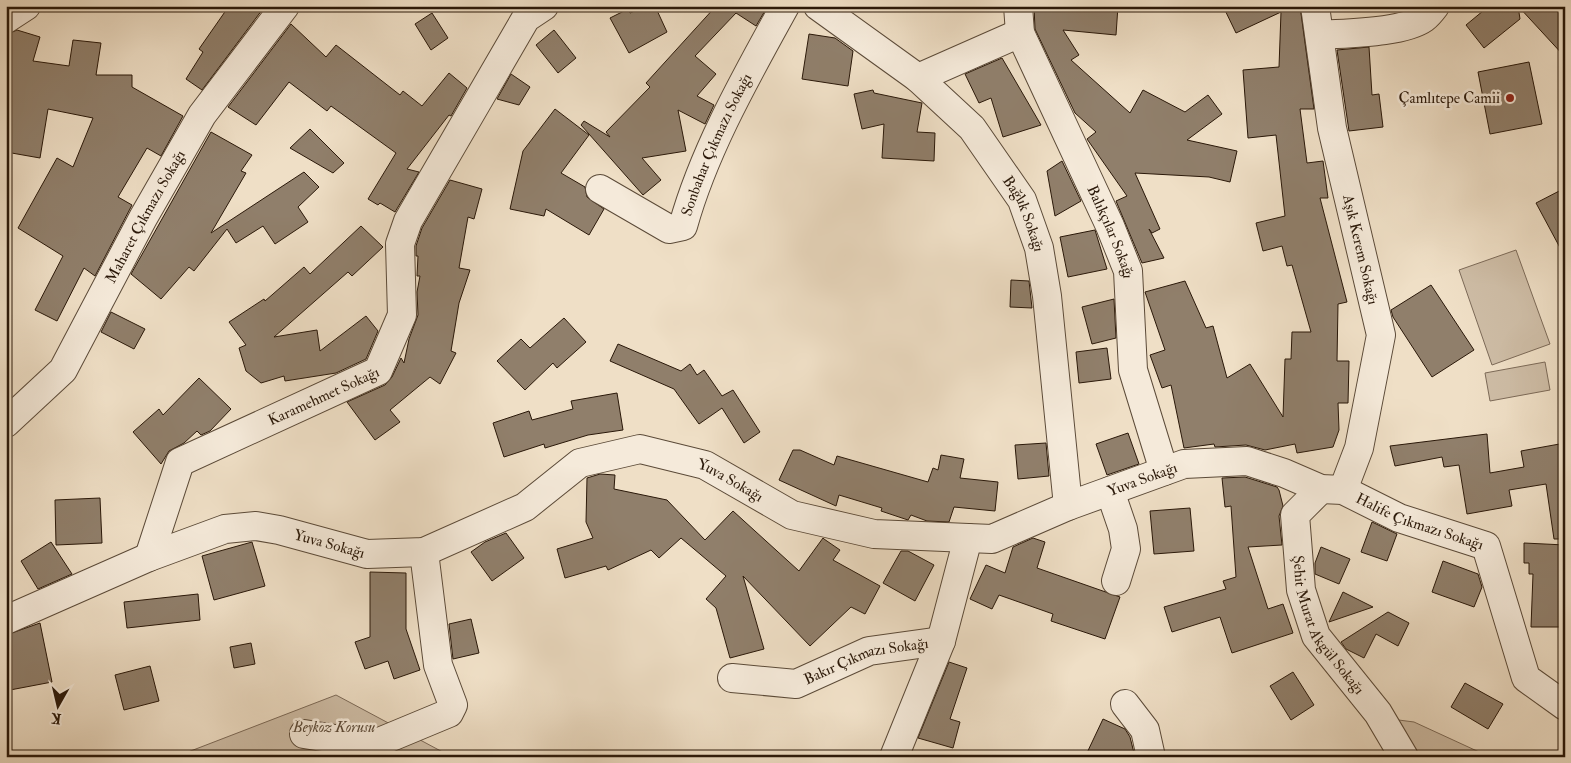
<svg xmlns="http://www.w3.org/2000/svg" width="1571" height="763" viewBox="0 0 1571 763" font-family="'IM FELL Double Pica',serif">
<rect width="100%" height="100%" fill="#efdfc6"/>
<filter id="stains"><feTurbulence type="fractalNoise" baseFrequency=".004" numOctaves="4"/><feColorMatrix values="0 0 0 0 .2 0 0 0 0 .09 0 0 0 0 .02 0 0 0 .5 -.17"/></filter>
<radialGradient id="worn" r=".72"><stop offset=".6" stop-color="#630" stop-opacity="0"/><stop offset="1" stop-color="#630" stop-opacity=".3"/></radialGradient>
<path fill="#cebda6" stroke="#7c6a58" d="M1516 250 1550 344 1492 365 1459 270Z
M1545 362 1550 390 1490 401 1485 373Z
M336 695 452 757H175Z
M1391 719 1414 722 1490 757H1410Z"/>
<path fill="#907f6b" stroke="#2a1809" d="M229 6H265L202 90 186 79 203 52 199 49Z
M646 6H655L667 32 629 53 610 18 628 9 630 13Z
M716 6H762L766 9 756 26 736 13 695 56 716 74 697 96 714 105 705 124 678 110 686 151 642 158 661 180 643 195 581 125 584 121 610 137 606 132 650 87 646 83Z
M1034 6H1118L1116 35 1063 30 1079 55 1071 60 1130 113 1143 90 1185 112 1208 95 1222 114 1187 140 1237 151 1230 182 1209 177 1135 173 1160 229 1152 233 1149 229 1164 258 1142 263 1116 201 1127 196 1087 139 1096 132 1075 113 1035 29Z
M1223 6H1300L1314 109H1300L1307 163 1323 161 1328 198H1320L1347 302 1338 304 1337 361H1349L1348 403H1338L1339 430 1333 447 1297 453 1295 444 1265 450 1246 445 1215 447 1214 444 1184 448 1171 385 1162 388 1150 355 1165 350 1145 292 1185 281 1206 328 1213 326 1227 378 1250 364 1283 417 1285 359H1291L1292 332H1311L1292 265 1287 266 1282 246 1263 251 1256 223 1285 216 1276 135 1248 138 1243 70 1279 67 1281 12 1236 33Z
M1489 6H1565V57L1518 6 1520 19 1484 48 1466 25Z
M432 13 448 38 431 50 415 24Z
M291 24 326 57 336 45 400 95 403 91 422 106 449 73 467 88 451 116 449 115 407 169 419 172 395 212 380 203 378 205 368 199 396 153 331 106 327 111 289 82 256 125 228 107Z
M17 30 40 37 33 61 69 66 73 40 101 43 96 75H132V87L183 116 161 156 147 148 118 197 132 205 95 276 84 268 57 321 35 310 63 256 18 228 57 158 73 167 93 118 48 109 40 158 6 152V35Z
M554 30 576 58 558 73 536 45Z
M809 34 835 38 853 51 848 86 802 79Z
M1369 47 1372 95 1379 94 1383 127 1349 131 1337 50Z
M1002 58 1041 125 1003 137 991 98 979 103 965 74Z
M1529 62 1542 124 1490 134 1478 72Z
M511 74 530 87 519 105 497 99Z
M873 90 874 93 922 103 917 132 935 133 934 161 882 158 884 124 862 129 854 94Z
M555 109 589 135 561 173 585 187 587 197 604 209 589 235 546 209 544 216 510 209 523 151Z
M310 129 344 163 333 173 290 148Z
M211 132 252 155 241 171 246 173 211 233 304 172 319 187 298 207 308 222 275 244 263 226 236 243 227 229 194 271 189 267 161 299 131 274Z
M1062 161 1081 201 1055 216 1047 171Z
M450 180 482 189 474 219 468 217 459 268 470 270 459 303 451 351 456 353 440 384 430 377 390 410 400 422 375 440 347 402 385 385 392 377 401 358 404 363 409 339 418 315 417 292 420 276H417L418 256H416V246L422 228Z
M1565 188V257L1536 203Z
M361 226 383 247 352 276 348 272 274 337 317 330 320 351 366 316 378 331 366 359 336 373 285 381 284 376 261 383 246 371 239 348 246 345 229 322 264 299 265 301 304 267 310 274Z
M1095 230 1107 269 1068 277 1060 237Z
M1011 280 1029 281 1032 308 1010 307Z
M1431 285 1474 350 1432 377 1393 317 1391 310Z
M1114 299 1116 338 1092 344 1082 307Z
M111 312 145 329 134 349 101 332Z
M564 318 586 342 557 368 553 363 525 390 497 361 521 339 530 348Z
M618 344 681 371 690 364 697 375 704 370 722 396 733 390 760 432 744 443 722 408 699 424 674 389 610 361Z
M1107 348 1111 379 1079 383 1076 352Z
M199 378 231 409 210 431 201 435 197 431 184 443 169 451 161 464 133 432 159 409 163 415Z
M617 393 623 430 588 435 545 448 544 444 504 457 493 423 529 411 532 420 573 409 571 401Z
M1128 433 1139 464 1107 475 1096 444Z
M1487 434 1490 473 1524 467 1521 451 1565 443V539H1554L1546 484 1509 490 1512 506 1467 514 1459 465 1444 467 1442 457 1395 466 1390 446Z
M1046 443 1049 476 1018 479 1015 445Z
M793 450H800L834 465 837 456 928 482 933 468 938 470 941 455 964 459 960 478 998 482 995 511 954 507 949 522 927 521 911 515 908 520 881 511 882 508 839 495 836 506 779 480Z
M600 474 615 475 614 489 667 500 705 540 733 511 799 571 823 538 824 539 840 550 833 560 880 586 865 614 851 607 810 646 743 576 764 649 730 658 716 608 706 599 726 576 681 538 659 558 651 550 608 570 606 566 565 578 557 549 593 538 586 522 587 478Z
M1245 477 1277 487 1279 490 1283 506 1279 516 1282 545 1248 547 1268 609 1283 604 1293 633 1232 653 1220 617 1172 632 1164 607 1226 589 1223 581 1236 577 1231 506 1225 507 1222 478Z
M100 498 102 543 56 545 55 500Z
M1190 508 1194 551 1154 554 1150 511Z
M1372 522 1397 534 1387 561 1361 552Z
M506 533 524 558 492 581 471 552 485 542Z
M1033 538 1045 542 1037 568 1120 597 1105 639 1051 621 1053 614 999 595 992 609 970 599 986 565 1005 573 1013 547Z
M51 542 72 574 38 589 21 561Z
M252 542 265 586 214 600 202 556Z
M1524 543 1565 545V627H1531L1533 574H1529V563H1524Z
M1321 547 1350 559 1339 584 1315 574V563Z
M901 551H908L934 565 915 601 883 583Z
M1443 561 1478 574 1482 587 1474 607 1432 592Z
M370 572 406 573V629L420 670 394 679 388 661 365 669 355 642 370 637Z
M1343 592 1373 607 1329 622Z
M198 594 200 620 127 628 124 602Z
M1388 612 1409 623 1398 646 1376 634 1364 658 1346 649 1341 642Z
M471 619 479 653 453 659 449 624Z
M40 623 52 682 10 690 6 673V635Z
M251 643 255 664 234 668 230 647Z
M949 662 967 668 950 719 960 722 953 748 918 738Z
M150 666 159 701 124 710 115 675Z
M1293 672 1314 705 1291 720 1270 686Z
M1465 683 1503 704 1488 729 1451 707Z
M1103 719 1125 729 1130 737 1135 757H1085Z"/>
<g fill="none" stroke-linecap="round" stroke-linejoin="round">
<defs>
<g id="minor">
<path id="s1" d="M818 6 918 78 972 128 1022 200 1039 248 1047 296 1068 506"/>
<path id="s2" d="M1018 6 1020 33 1110 226 1128 271 1133 370 1164 471"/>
<path id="s3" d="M1315 6 1332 128 1381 335 1359 448 1343 490"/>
<path d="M6 19 26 6"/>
<path d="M1320 35C1346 33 1403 33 1424 18 1428 15 1432 10 1435 6"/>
<path d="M918 78 1020 33"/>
<path id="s4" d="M600 189 669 229 683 226C704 150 747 75 785 6"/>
<path id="s5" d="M6 423 63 370 143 218 202 115 285 6"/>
<path id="s6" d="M1321 489 1295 515 1301 590 1316 636 1378 713 1404 757"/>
<path d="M1110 491 1123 529 1126 549 1116 581"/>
<path id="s7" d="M149 557 180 462 378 371 402 315 400 244 408 221 526 18 544 6"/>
<path id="s8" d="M6 620 149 557 225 529 256 526 279 530 367 554 424 552 525 507 580 463 640 449 705 465 792 515 874 534 992 539 1068 506 1184 464 1247 461 1284 473 1321 489 1343 490 1399 518 1486 546 1526 678 1565 706"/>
<path id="s9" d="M732 678 796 684 869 651 941 641"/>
<path d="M1125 704 1145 730 1151 757"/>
<path d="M304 734 372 745 449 713 453 705 438 665 424 552"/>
<path d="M894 757 941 641 968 538"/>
</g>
</defs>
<use href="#minor" stroke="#5b4a38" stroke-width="30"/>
<use href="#minor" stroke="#f5eada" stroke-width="28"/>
</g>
<circle fill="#8f2418" stroke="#f5eada" stroke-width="2" cx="1510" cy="98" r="5"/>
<g text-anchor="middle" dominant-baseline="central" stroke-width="5" stroke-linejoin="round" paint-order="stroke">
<g font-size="15" fill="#2a1809" stroke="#f5eada" text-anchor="end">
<text x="1500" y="98">Çamlıtepe Camii</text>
</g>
<g font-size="15" fill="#2a1809" stroke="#f5eada">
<text stroke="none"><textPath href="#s4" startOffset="182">Sonbahar Çıkmazı Sokağı</textPath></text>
<text stroke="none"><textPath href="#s1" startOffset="298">Bağlık Sokağı</textPath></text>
<text stroke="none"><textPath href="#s5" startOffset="252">Maharet Çıkmazı Sokağı</textPath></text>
<text stroke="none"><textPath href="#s2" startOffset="246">Balıkçılar Sokağı</textPath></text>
<text stroke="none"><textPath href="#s3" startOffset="248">Aşık Kerem Sokağı</textPath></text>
<text stroke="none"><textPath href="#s7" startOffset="258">Karamehmet Sokağı</textPath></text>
<text stroke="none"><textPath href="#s8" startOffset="1214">Yuva Sokağı</textPath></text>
<text stroke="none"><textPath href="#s8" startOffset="779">Yuva Sokağı</textPath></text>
<text stroke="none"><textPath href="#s8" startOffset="1506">Halife Çıkmazı Sokağı</textPath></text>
<text stroke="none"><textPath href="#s8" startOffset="344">Yuva Sokağı</textPath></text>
<text stroke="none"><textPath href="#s6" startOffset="155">Şehit Murat Akgül Sokağı</textPath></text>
<text stroke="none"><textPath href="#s9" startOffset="139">Bakır Çıkmazı Sokağı</textPath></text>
</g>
<g font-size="15" font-style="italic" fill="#5b4a38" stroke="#f5eada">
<text x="334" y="727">Beykoz Korusu</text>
</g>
</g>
<rect width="1571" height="763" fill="none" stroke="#efdfc6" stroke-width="25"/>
<rect x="8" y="8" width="1556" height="748" fill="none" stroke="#2a1809" stroke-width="2.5"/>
<rect x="12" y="12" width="1546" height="738" fill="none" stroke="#2a1809"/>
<g transform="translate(58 706) rotate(188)" stroke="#f5eada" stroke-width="4" paint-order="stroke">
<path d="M0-4L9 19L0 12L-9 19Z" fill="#2a1809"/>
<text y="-8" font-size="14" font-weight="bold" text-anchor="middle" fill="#2a1809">K</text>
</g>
<rect width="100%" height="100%" filter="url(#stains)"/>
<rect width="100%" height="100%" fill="url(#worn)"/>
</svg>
